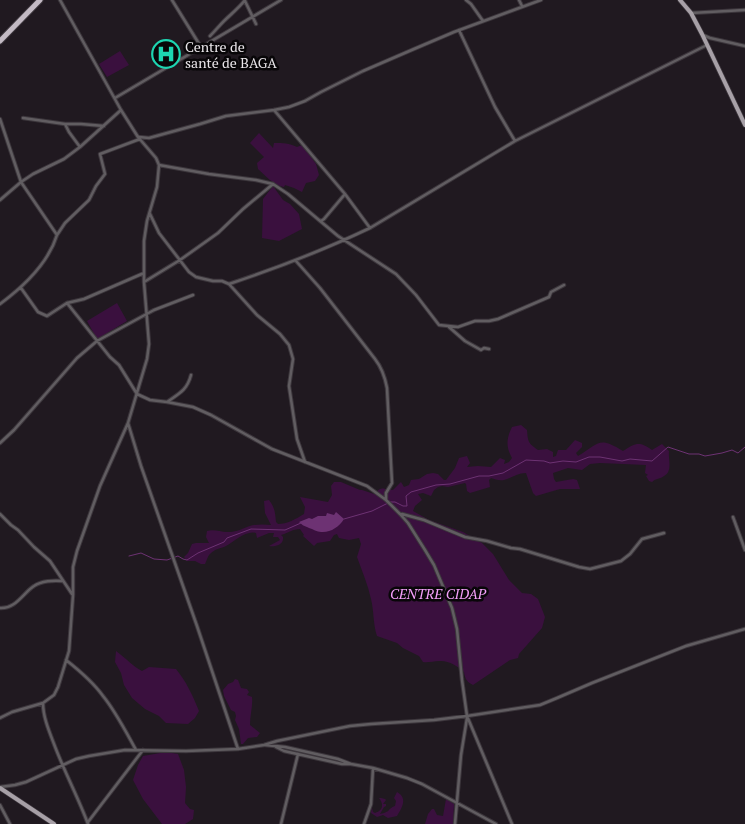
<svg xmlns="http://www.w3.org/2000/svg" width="745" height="824" viewBox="0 0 745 824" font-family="'PT Serif',serif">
<rect width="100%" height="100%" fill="#201920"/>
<path fill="#3a103e" d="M120 51 129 65 107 77 99 64Z
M259 133 273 148 274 143C283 143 289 143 297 147L302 145 316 164 319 175 315 181 306 183 302 192 294 188 285 185 284 187C273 185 266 176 258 169L257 163 264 157 250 143Z
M273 186 283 200 290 204 299 214 302 229 279 241 262 238 263 199Z
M117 303 127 321 97 339 87 321Z
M521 425 527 430C528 442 528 443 538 450L547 449 553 452V457L556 456 558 450H566L575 440 582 443V447L576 453 578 456C600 443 598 436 623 451 636 443 639 441 652 450L662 444 669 451C668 459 673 471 664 476 660 479 656 478 652 482L649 481 646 476 648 475 645 473 646 465 600 463 590 464 582 470 568 468 553 473 554 479 556 482 573 479 577 480 580 489H560L536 496 533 493 526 473C517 473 512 478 504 480 499 481 495 479 491 478L489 480 490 487 470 493 467 491 466 484 465 483 448 487 442 486 438 487 434 490 431 496 423 493 418 494 422 500 415 506 413 511 429 520 463 532 482 543 493 554 509 580 522 593 531 594 538 599 545 617 542 628 519 654 518 658 510 660 473 685C467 682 465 679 464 672 458 666 448 660 439 661 433 661 428 663 423 662L419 656 403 648 397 643 377 636C373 624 374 611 371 599 368 585 362 571 357 557L361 544 359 538 349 540 339 538 337 534 334 535 330 541 317 543 314 546 303 536 304 535 300 529C293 529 288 533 281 535L283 537C284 545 275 547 269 546L280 540 278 537H273L274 533H269L257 538 256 533C246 530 235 541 226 546 222 548 215 549 211 553 208 555 207 560 205 564H201L195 561H187L184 557 188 553 192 544 196 543H209L206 537 207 531C214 529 220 532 227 532 235 532 240 530 247 527 254 524 263 524 271 525L265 513 264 501 269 500C275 508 275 512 276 522L278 524C287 524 296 519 304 514L305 507 300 497 328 502 332 495 331 486 334 482H341L360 490H362L374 494C383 485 383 490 393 490L401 482 404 487 409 485 411 480 419 479 427 474 433 473 438 474 444 480H446L455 468 459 458 467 456 470 463 467 467 478 466 491 467 500 458 505 460 504 464 509 462 512 458C506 447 506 439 512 427Z
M116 651C126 658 132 666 142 671L149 667 176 669C186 681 193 696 199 711L195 718 188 724 166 723 159 716 145 709 132 698 124 685 121 673 115 662Z
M235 679 238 680 241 688 247 689 249 692 247 695 252 697C253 706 250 715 250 725L260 733 257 737 248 738 243 744H241L239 729 235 720 236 716 235 712 231 710 224 696 223 690 228 684 233 682Z
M166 752 178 754 184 770 186 787 185 803 190 809 194 810 193 819 185 824H162L143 799 133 780 138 765 143 756Z
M397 792C408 798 402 808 397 816L388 818 383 815 377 817 371 813 372 805V808L373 812 375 813C383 811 384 804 379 798H381L385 799 386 800 383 804H386V806L384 807 380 814C391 812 387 809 395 806L396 801 394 798Z
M446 799 454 804 453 824H425L428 814 432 809H434L437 815 443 816Z"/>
<path fill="#6d3273" d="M336 512 344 519C339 527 330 533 321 532 317 532 313 529 309 528 305 526 303 526 299 522L309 518 312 519 318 516H326L327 513 334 515Z"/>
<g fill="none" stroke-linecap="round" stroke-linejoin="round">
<path stroke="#6d3273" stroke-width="1" d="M344 519 372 511 390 502H395L403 506H407L406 496 411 492 436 485 450 484 479 476H489L503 473 526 460 544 461 550 463 563 461 576 462 589 457H600L622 461 630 459 652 461 668 447 689 454H699L705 456 722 453 732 450 738 453 745 447
M129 556 141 553 154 559 167 560 178 556 183 559 187 560 198 553 224 542 227 538 251 529 285 530 301 523"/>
<defs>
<path id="minor" d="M172 0 201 47
M466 0 471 4 483 21
M519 0 522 6
M245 1 256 24
M691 13 745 10
M459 30 495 107 515 141
M703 35 710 38 745 46
M210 36C215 31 219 26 224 21 231 14 239 8 245 0
M115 98 281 0
M274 110 345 194 370 228
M23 118 65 124H81L104 126
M0 119 21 182 57 235C48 264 23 287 0 304
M65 124 69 132 80 147
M139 137 149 138 200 124 226 116 274 110 289 107 305 101 321 92 363 71 414 49 454 32 541 0
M159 165 209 174 256 180 273 184 288 194 338 236 396 274 416 295 439 325 458 327 475 321H489L498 319 549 297 551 292 564 285
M0 200 21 182 33 174 64 159 80 147 121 110
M150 214 159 233 189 272 196 277 213 281H222L229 284 257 315 280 334 289 345 293 359 289 386 297 439 305 462
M321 221 324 219 345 194
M57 235 65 223 89 200 96 186 105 174 100 154 140 139
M296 261 320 288 375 359C382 368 385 377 387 388L392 483 386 493V500
M144 282 180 260 218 233 243 209 273 184
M229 284C277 268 324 250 370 228L515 141 707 45
M21 288 38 312 47 316 67 303 84 299 144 273
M67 303 110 357 119 365 137 394 150 400 167 402 193 407 211 415 272 449 367 486 386 500 400 514 408 523 425 550 434 565 452 608 457 629 462 680 467 716 512 824
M449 327 465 341 481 350 484 348 489 349
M167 402C180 393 187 390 191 375
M128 423 141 466 197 626 238 749
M0 443 14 430 77 358 97 341 154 310 193 295
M0 514 11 525 18 530 34 547 50 561 72 594
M402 514 424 520 465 537 487 541 511 548 520 549 579 567 590 569 621 561 630 554 642 539 664 533
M733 517 745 550
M0 608C16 609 23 593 34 586 41 581 54 580 62 581
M66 660C80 671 93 682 103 696 116 712 126 732 136 750
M43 703C43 717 49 731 54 744 64 771 78 797 88 824
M0 718 12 712 43 703 54 695 58 687 69 651 73 595V567L77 551 100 486 128 423 147 359 149 344 144 282V241L147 221 157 187 159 165 156 158 138 137 121 110 60 0
M265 745 285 747 338 759 351 764 373 768 407 778 422 784 496 824
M276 747 284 751 342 764H350
M0 787 15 785 26 782 76 759 89 756 125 750 186 751 238 749 264 745 277 741 350 726 371 724 434 720 467 716 540 705 557 698 592 683 686 646 745 629
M0 805 10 824
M88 822 143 750
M281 824 298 754
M364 824 371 804 373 768
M455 824 461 755 467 718"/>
<path id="major" d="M680 0 691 13 702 34 745 125
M0 788 54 824"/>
<path id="highway" d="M0 41 40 0"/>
</defs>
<use href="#minor" stroke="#3c363c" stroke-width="4.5"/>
<use href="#major" stroke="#3c363c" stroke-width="5.5"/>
<use href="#highway" stroke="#3c363c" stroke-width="7"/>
<use href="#minor" stroke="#615d61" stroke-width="2.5"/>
<use href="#major" stroke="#a7a0a7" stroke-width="4"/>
<use href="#highway" stroke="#c3bac4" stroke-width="5"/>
</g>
<defs>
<symbol id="hospital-ring" viewBox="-11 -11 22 22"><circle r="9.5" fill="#080608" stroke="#1dd5b1" stroke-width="1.5"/><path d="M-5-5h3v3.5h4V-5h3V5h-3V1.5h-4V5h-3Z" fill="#1dd5b1"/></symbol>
</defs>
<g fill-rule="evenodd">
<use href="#hospital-ring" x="150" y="38" width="32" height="32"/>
</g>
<g text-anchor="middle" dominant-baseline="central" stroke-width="5" stroke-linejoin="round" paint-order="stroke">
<g font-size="14" fill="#eae6ea" stroke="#080608" text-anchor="start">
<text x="185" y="46">Centre de<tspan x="185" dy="16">santé de BAGA</tspan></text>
</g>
<g font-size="14" font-style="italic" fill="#f49ffa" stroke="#080608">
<text x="438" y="593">CENTRE CIDAP</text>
</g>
</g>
</svg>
